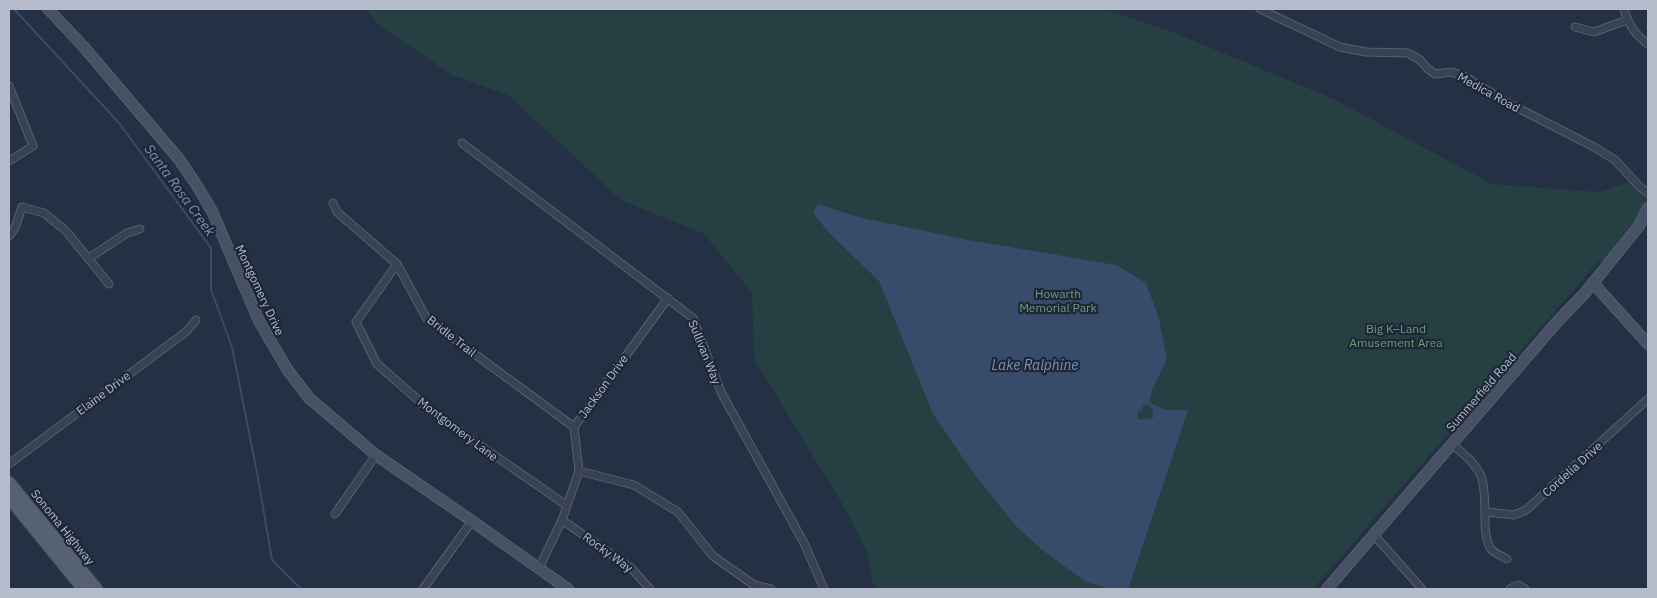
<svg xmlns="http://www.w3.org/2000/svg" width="1657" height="598" viewBox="0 0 1657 598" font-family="'IBM Plex Sans',sans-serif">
<rect width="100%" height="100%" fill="#243043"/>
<path fill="#263f43" d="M367 9H1102L1175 33 1334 99 1492 184 1599 192 1631 181 1648 198 1646 212 1606 259 1597 263 1313 589H876L873 583 867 552 846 510 754 359 752 293 704 234 621 200 508 95 452 75 377 24Z"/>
<path fill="#374b6b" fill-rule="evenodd" d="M818 204 858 217 968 240 1116 265 1146 283 1159 319 1167 359 1152 390 1149 402 1165 410H1188L1128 589H1111L1086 582 1041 549 1015 525 974 474 933 414 879 281 829 233 813 213ZM1148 404 1153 410V418L1140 420 1137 417 1138 412 1142 410 1143 406Z"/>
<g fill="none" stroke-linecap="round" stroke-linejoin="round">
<path stroke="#374b6b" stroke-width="2" d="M14 9 119 123 211 248V290L232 347 258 478 272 560 301 589"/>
<defs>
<path id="street" d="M1260 9 1340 47 1366 52 1408 53 1420 60 1428 69 1435 74 1452 72 1466 77 1510 104 1594 147 1615 160 1640 187 1648 193
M1624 9C1628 24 1635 35 1648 44
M1575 27 1594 32 1627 20
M9 86 33 146 9 161
M462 143 693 318 721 392 804 543 824 589
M333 203 337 212 397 264 427 319 574 427
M9 236 15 228 22 207 44 213 66 231 109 284
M89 258 127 233 140 229
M397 264 356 322 377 364 432 412 566 505
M1452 444C1462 453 1475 462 1481 476 1489 497 1480 533 1491 549 1494 553 1502 556 1507 559
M9 464 187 331 196 320
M579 471 634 485 678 512 713 556 754 585 771 589
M1486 512 1514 515 1526 510 1648 399
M335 514 376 455
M562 520 631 568 650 589
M1374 535 1422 589
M539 568 562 520 579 471 574 427 668 298
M423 589 472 521
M1510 589 1518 585 1525 589"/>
<path id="secondary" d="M48 9 83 46 178 158 196 184 212 211 259 321 287 369 309 398 376 455 472 521 568 589
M1593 283 1648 344
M1327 589 1557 322 1584 294 1639 226 1648 208"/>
<path id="primary" d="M9 482 97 589
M9 498 83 589"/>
</defs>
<use href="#street" stroke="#56606f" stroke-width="9"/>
<use href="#secondary" stroke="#56606f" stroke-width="12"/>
<use href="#primary" stroke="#424b5b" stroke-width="13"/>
<use href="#street" stroke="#384252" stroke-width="7"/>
<use href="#secondary" stroke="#465165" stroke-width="10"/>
<use href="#primary" stroke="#566172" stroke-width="11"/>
</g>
<g text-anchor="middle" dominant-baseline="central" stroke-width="4.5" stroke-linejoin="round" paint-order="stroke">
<g font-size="12" fill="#b5bdcc" stroke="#1d2737">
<text transform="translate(1489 92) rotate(29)">Medica Road</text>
<text transform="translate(260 290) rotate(65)">Montgomery Drive</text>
<text transform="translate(452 336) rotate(38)">Bridle Trail</text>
<text transform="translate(705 352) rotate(68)">Sullivan Way</text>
<text transform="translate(603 386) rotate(-54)">Jackson Drive</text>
<text transform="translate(1481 392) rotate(-49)">Summerfield Road</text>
<text transform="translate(103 393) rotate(-37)">Elaine Drive</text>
<text transform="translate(458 429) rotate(37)">Montgomery Lane</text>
<text transform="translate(1572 469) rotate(-42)">Cordelia Drive</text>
<text transform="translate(63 527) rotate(51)">Sonoma Highway</text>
<text transform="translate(608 552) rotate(36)">Rocky Way</text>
</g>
<g font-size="12" fill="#6b9f78" stroke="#1d2737">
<text x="1058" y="293">Howarth<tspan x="1058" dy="14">Memorial Park</tspan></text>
<text x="1396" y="328">Big K–Land<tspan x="1396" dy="14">Amusement Area</tspan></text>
</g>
<g font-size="14" font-style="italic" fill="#7b92b5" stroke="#1d2737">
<text transform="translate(180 190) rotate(54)">Santa Rosa Creek</text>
<text x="1035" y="365">Lake Ralphine</text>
</g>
</g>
<rect width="1657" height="598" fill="none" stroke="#b5bdcc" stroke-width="20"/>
</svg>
